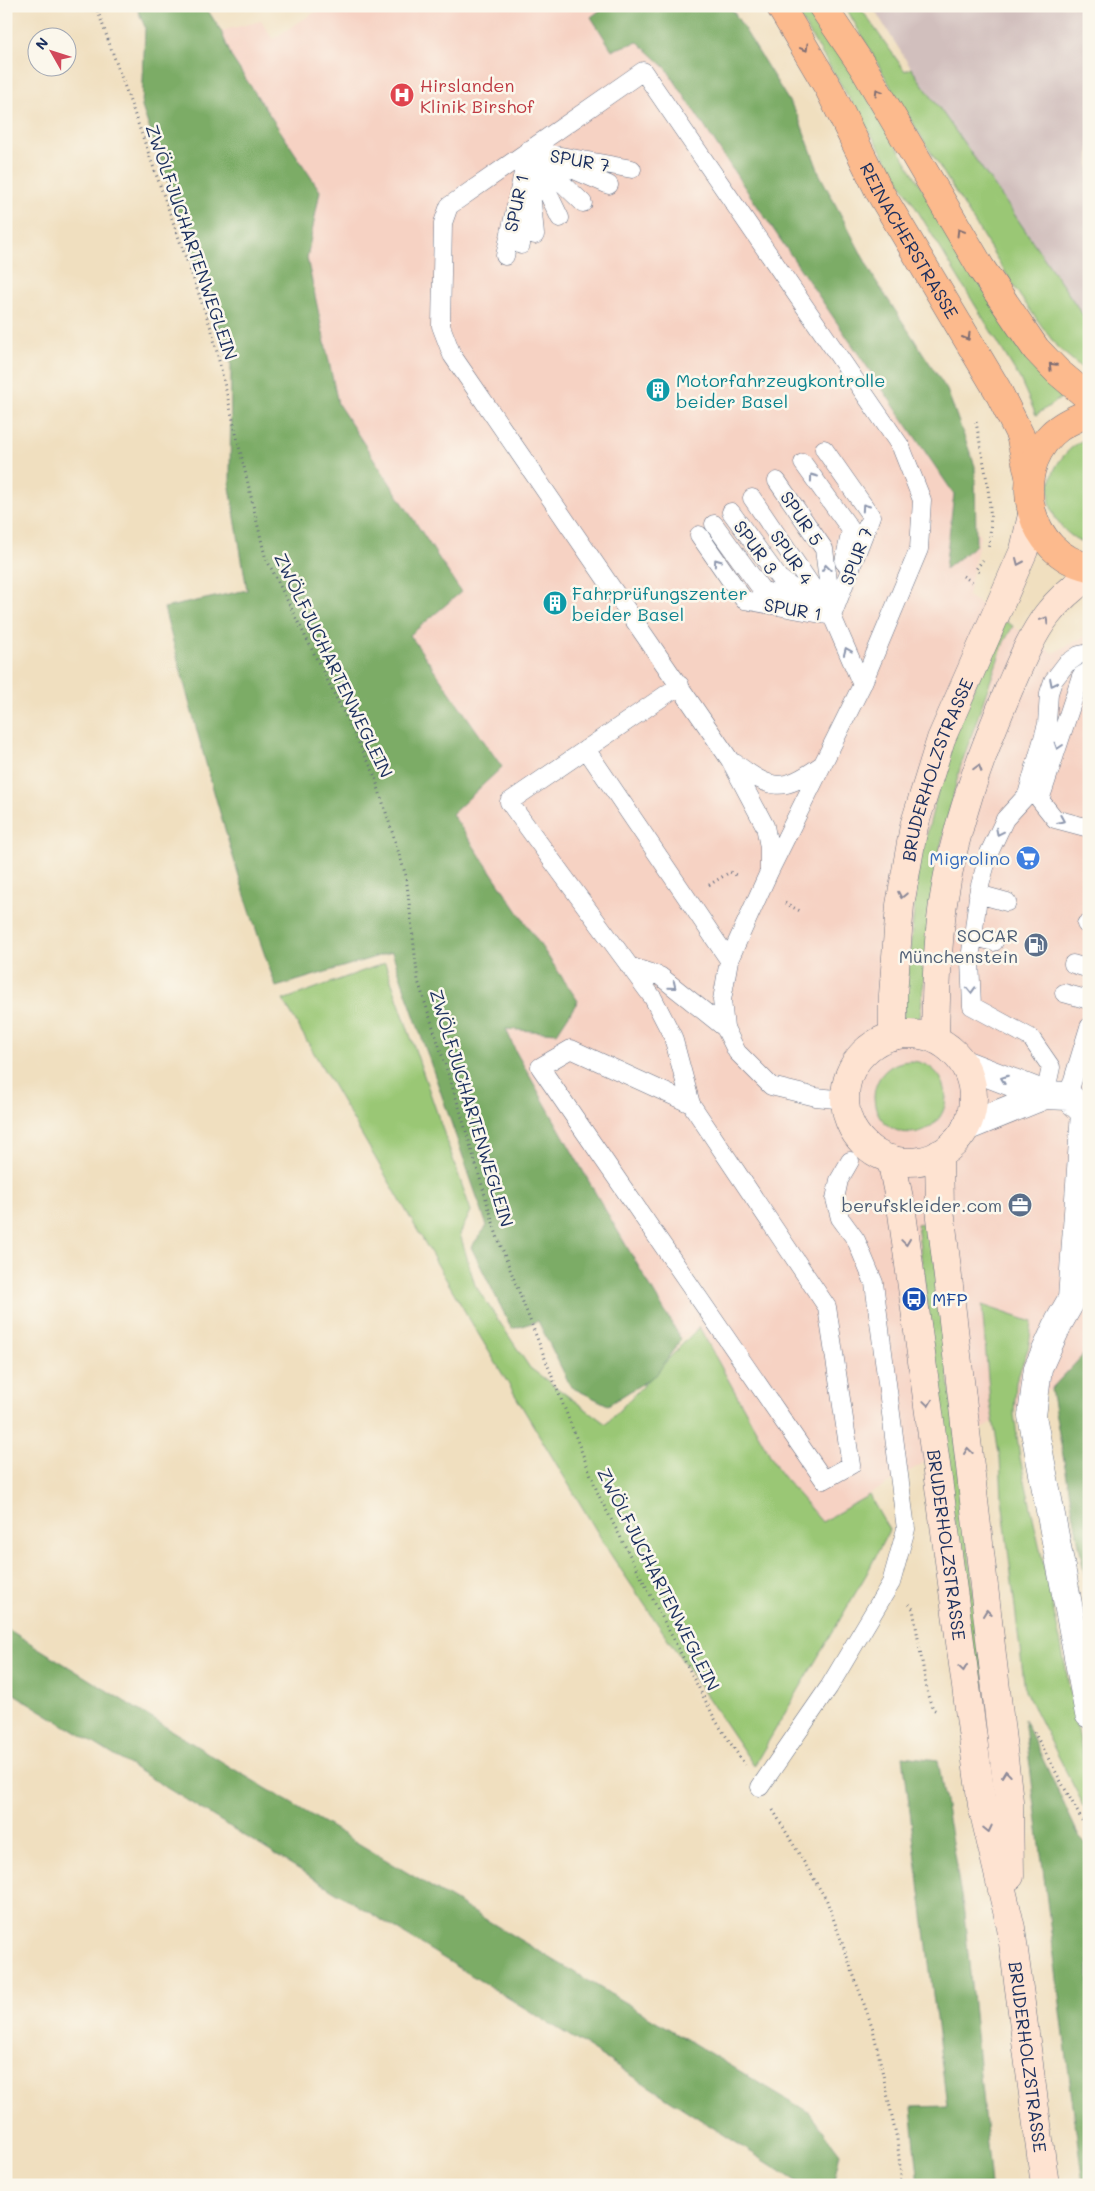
<svg xmlns="http://www.w3.org/2000/svg" width="1095" height="2191" viewBox="0 0 1095 2191" font-family="Mali,sans-serif">
<rect width="100%" height="100%" fill="#fbf7ec"/>
<filter id="ink" filterUnits="userSpaceOnUse"><feTurbulence type="fractalNoise" baseFrequency=".02" numOctaves="2"/><feDisplacementMap in="SourceGraphic" scale="10" xChannelSelector="R" yChannelSelector="G"/><feConvolveMatrix kernelMatrix="1 2 1 2 8 2 1 2 1" color-interpolation-filters="sRGB"/></filter>
<filter id="wash" filterUnits="userSpaceOnUse"><feTurbulence type="fractalNoise" baseFrequency=".0096" numOctaves="4" result="noise"/><feDisplacementMap in="SourceGraphic" scale="20" xChannelSelector="R" yChannelSelector="G"/><feGaussianBlur stdDeviation="1.12" result="paint"/><feColorMatrix in="noise" values="0 0 0 0 0 0 0 0 0 0 0 0 0 0 0 0 0 1.4 0 .05"/><feComposite in="paint" operator="in"/></filter>
<g filter="url(#wash)">
<rect width="100%" height="100%" fill="#f0dfbf"/>
<path fill="#f6d2c3" d="M324 6H609L612 50 638 42 666 68 739 179 954 494 980 536 968 596 1053 653 1084 637 1089 638V1349L1051 1389 822 1522 780 1473 699 1328 681 1339 596 1194 516 1052 506 1028 557 1033 578 1001 452 814 502 766 410 635 461 592 338 404 307 258 320 191 232 58 221 31 261 21 273 39Z"/>
<path fill="#d1bfbd" d="M872 6H1089V349L911 68Z"/>
<path fill="#9ac775" stroke="#5a7b6a" d="M793 6H812L1017 345 1040 376 1061 398 1036 415 1020 379 992 333Z
M845 6H859L905 71 911 68 1012 211 1089 324V374L1057 347 1020 296 896 96Z
M1089 437V545C1034 525 1038 460 1089 437Z
M1002 619 1013 626 1004 642 960 768 937 861 920 1018 903 1019 918 870 947 754Z
M385 963 471 1211 460 1234 475 1285 530 1368 606 1424 699 1327 780 1473 822 1522 869 1495 889 1530 866 1575 754 1766 611 1555 467 1315 283 1000Z
M874 1097a36 36 0 1 1 72 0a36 36 0 1 1-72 0Z
M931 1222 986 1701 977 1703 917 1224Z
M982 1305 1032 1322 1029 1346 1016 1382 1014 1414 1020 1458 1060 1640 1089 1786V1816L1025 1691 1002 1499 1000 1458 990 1403Z"/>
<path fill="#7bac66" stroke="#4b6e62" d="M136 6H205L221 31 232 58 320 191 307 258 338 404 461 592 410 635 502 767 452 814 578 1001 557 1033 506 1029 516 1052 596 1194 681 1339 656 1375 608 1405 571 1387 538 1321 512 1329 471 1247 487 1226 392 952 276 987C231 863 198 735 164 608L247 590 230 487 231 365 142 107 145 27Z
M606 6H730L798 116 820 175 874 278 947 390 975 466 976 545 945 569 954 494 739 179 666 68 638 42 612 50 591 17Z
M1089 1349V1600L1051 1389Z
M6 1628 232 1768 810 2113 840 2153 834 2179 821 2185H802L583 2044 6 1689Z
M1024 1719 1079 1836 1089 1847V2185H1083Z
M903 1756 938 1760 964 1913 991 2185H919L911 2107 947 2106Z"/>
</g>
<g filter="url(#ink)">
<g fill="none" stroke-linecap="round" stroke-linejoin="round">
<defs>
<path id="service" d="M528 150 632 169
M528 150 583 203
M533 162 560 218
M558 163 609 185
M529 168 535 235
M521 245 523 213
M505 256 528 150
M824 449 871 516 832 616
M803 463 851 530 844 562
M777 481 824 549 832 613
M752 498 832 616 862 685
M731 512 779 578 811 602
M714 524 762 590 792 601
M699 535 744 600 832 616
M1089 671 1081 676 1040 800 1055 819 1089 828
M680 685 509 802 653 998 673 1037 691 1104 827 1307 851 1465 824 1480 540 1067 571 1049 691 1104
M586 749 729 960
M735 763C771 790 782 793 820 766
M769 872V847L765 826 730 760 452 355 441 326 443 223 449 206 643 71 901 447 922 500 919 549 862 685 769 872 729 960 722 1000 725 1028 737 1052 771 1086 816 1097 845 1100
M978 894 1007 902
M1086 924 1089 925
M973 936 994 942
M1073 964 1089 969
M629 966 660 976 725 1028
M1064 993 1089 1000
M1045 1095 1051 1067 1031 1038 972 1006 970 960 979 889 989 853 1005 819 1027 795 1047 724 1049 693 1053 681 1066 664 1079 655 1089 653
M1068 1096 1089 1027
M760 1787 829 1687 891 1583 906 1529 874 1283 856 1240 840 1218 835 1199 839 1180 850 1161"/>
<path id="minor" d="M964 1064 1045 1095 1068 1096 1085 1112 1072 1299 1059 1322 1038 1368 1032 1416 1089 1714
M966 1127 1045 1095"/>
<g id="secondary">
<circle cx="909" cy="1098" r="64"/>
<path id="s1" d="M893 1036V995L900 905 914 826 941 739 1024 550 1032 515"/>
<path d="M935 1039C936 993 937 948 943 903 954 829 980 757 1009 689 1020 664 1031 636 1047 615 1059 599 1073 587 1089 576"/>
<path d="M939 1154 940 1209 1009 1801 1010 1876"/>
<path id="s2" d="M891 1159 902 1213 982 1805 1011 1928 1045 2185"/>
</g>
<g id="primary">
<path id="s3" d="M780 6 829 89 879 191 997 389 1020 435 1029 476"/>
<path d="M822 6 863 67 981 268 1036 349 1058 372 1089 398"/>
<path d="M1089 413C1076 418 1062 424 1052 434 1009 476 1029 554 1089 567"/>
</g>
</defs>
<use href="#service" stroke="#666d80" stroke-width="19"/>
<use href="#minor" stroke="#666d80" stroke-width="29"/>
<use href="#secondary" stroke="#666d80" stroke-width="29"/>
<use href="#primary" stroke="#666d80" stroke-width="29"/>
<path stroke="#666d80" stroke-width="3" stroke-dasharray="1 4" stroke-linecap="butt" d="M96 6 212 331 265 556 373 771 406 876 418 981 459 1107 497 1236 599 1496 716 1721 745 1765
M976 422C983 461 996 511 988 550
M979 572 976 569 983 560
M963 576 975 584
M709 885 730 872 738 876
M785 903 800 911
M909 1604 913 1609 928 1696 933 1709 938 1712
M1034 1732 1089 1833
M773 1810 827 1901 873 2029 897 2139 902 2185"/>
<use href="#service" stroke="#fff" stroke-width="18"/>
<use href="#minor" stroke="#fff" stroke-width="28"/>
<use href="#secondary" stroke="#fee3d1" stroke-width="28"/>
<use href="#primary" stroke="#fcba8d" stroke-width="28"/>
</g>
<defs><path id="oneway-chevron" d="M-2-3.5L2.5 0L-2 3.5" fill="none" stroke-width="1.6" stroke-linecap="round" stroke-linejoin="round" transform="scale(1.25)"/></defs>
<g stroke="#806e73">
<use href="#oneway-chevron" transform="translate(805 48) rotate(59)"/>
<use href="#oneway-chevron" transform="translate(878 92) rotate(-121)"/>
<use href="#oneway-chevron" transform="translate(960 232) rotate(-121)"/>
<use href="#oneway-chevron" transform="translate(967 337) rotate(60)"/>
<use href="#oneway-chevron" transform="translate(1052 366) rotate(-134)"/>
</g>
<g stroke="#8d97ae">
<use href="#oneway-chevron" transform="translate(813 477) rotate(-126)"/>
<use href="#oneway-chevron" transform="translate(865 507) rotate(-125)"/>
<use href="#oneway-chevron" transform="translate(717 562) rotate(-125)"/>
<use href="#oneway-chevron" transform="translate(826 568) rotate(-97)"/>
<use href="#oneway-chevron" transform="translate(847 651) rotate(-113)"/>
<use href="#oneway-chevron" transform="translate(1053 683) rotate(117)"/>
<use href="#oneway-chevron" transform="translate(1058 746) rotate(108)"/>
<use href="#oneway-chevron" transform="translate(1061 820) rotate(23)"/>
<use href="#oneway-chevron" transform="translate(999 832) rotate(116)"/>
<use href="#oneway-chevron" transform="translate(673 986) rotate(39)"/>
<use href="#oneway-chevron" transform="translate(971 990) rotate(88)"/>
<use href="#oneway-chevron" transform="translate(1004 1079) rotate(-159)"/>
</g>
<g stroke="#8c8998">
<use href="#oneway-chevron" transform="translate(1019 562) rotate(114)"/>
<use href="#oneway-chevron" transform="translate(1045 620) rotate(-59)"/>
<use href="#oneway-chevron" transform="translate(978 768) rotate(-74)"/>
<use href="#oneway-chevron" transform="translate(902 895) rotate(101)"/>
<use href="#oneway-chevron" transform="translate(906 1242) rotate(82)"/>
<use href="#oneway-chevron" transform="translate(928 1403) rotate(82)"/>
<use href="#oneway-chevron" transform="translate(968 1451) rotate(-97)"/>
<use href="#oneway-chevron" transform="translate(987 1613) rotate(-97)"/>
<use href="#oneway-chevron" transform="translate(963 1668) rotate(82)"/>
<use href="#oneway-chevron" transform="translate(1006 1774) rotate(-97)"/>
<use href="#oneway-chevron" transform="translate(988 1829) rotate(77)"/>
</g>
</g>
<defs>
<symbol id="hospital-disc" viewBox="-11 -11 22 22"><circle r="9.5" fill="#e0444e" stroke="#fbf7ec"/><path d="M-5-5h3v3.5h4V-5h3V5h-3V1.5h-4V5h-3Z" fill="#fff"/></symbol>
<symbol id="building-disc" viewBox="-11 -11 22 22"><circle r="9.5" fill="#0f9aa8" stroke="#fbf7ec"/><path d="M-4-6H4V6H1V3H-1V6H-4ZM-2.5-4.3h1.7v1.8h-1.7ZM.8-4.3h1.7v1.8H.8ZM-2.5-1h1.7V.8h-1.7ZM.8-1h1.7V.8H.8Z" fill="#fff"/></symbol>
<symbol id="supermarket-disc" viewBox="-11 -11 22 22"><circle r="9.5" fill="#3f7fe0" stroke="#fbf7ec"/><path d="M-6-5.5h2.5l.6 2H6L4.5 2H-2.5L-4.4-4H-6ZM-1.5 3.2a1.3 1.3 0 1 0 .1 0ZM3 3.2a1.3 1.3 0 1 0 .1 0Z" fill="#fff"/></symbol>
<symbol id="fuel-disc" viewBox="-11 -11 22 22"><circle r="9.5" fill="#5c6f8a" stroke="#fbf7ec"/><path d="M-5.5-6h7V0h2V4h1.3V-2.5L3-4.5l.8-.8L6-3V5H2.5V1h-1V6h-7ZM-4.2-4.7v3.2H.2V-4.7Z" fill="#fff"/></symbol>
<symbol id="office-disc" viewBox="-11 -11 22 22"><circle r="9.5" fill="#5c6f8a" stroke="#fbf7ec"/><path d="M-6-3h4V-5.5h4V-3h4V5H-6ZM-1-4.5V-3h2v-1.5ZM-6 0V1H6V0Z" fill="#fff"/></symbol>
<symbol id="bus-disc" viewBox="-11 -11 22 22"><circle r="9.5" fill="#1a4fb4" stroke="#fbf7ec"/><path d="M-5-6H5V4H4V6H2V4H-2V6H-4V4H-5ZM-3.5-4V0h7V-4ZM-3.5 1.2v1.5H-2V1.2ZM2 1.2v1.5H3.5V1.2Z" fill="#fff"/></symbol>
</defs>
<g fill-rule="evenodd">
<use href="#hospital-disc" x="388" y="81" width="28" height="28"/>
<use href="#building-disc" x="644" y="376" width="28" height="28"/>
<use href="#building-disc" x="541" y="589" width="28" height="28"/>
<use href="#supermarket-disc" x="1014" y="844" width="28" height="28"/>
<use href="#fuel-disc" x="1022" y="931" width="28" height="28"/>
<use href="#office-disc" x="1006" y="1191" width="28" height="28"/>
<use href="#bus-disc" x="900" y="1285" width="28" height="28"/>
</g>
<g text-anchor="middle" dominant-baseline="central" stroke-width="5" stroke-linejoin="round" paint-order="stroke">
<g font-size="18" fill="#be3a42" stroke="#fbf7ec" text-anchor="start">
<text x="420" y="85">Hirslanden<tspan x="420" dy="21">Klinik Birshof</tspan></text>
</g>
<g font-size="18" fill="#1b2f5e" stroke="#fbf7ec">
<text transform="translate(580 160) rotate(10)">SPUR 7</text>
<text transform="translate(516 203) rotate(-78)">SPUR 1</text>
<text stroke="none"><textPath href="#s3" startOffset="268">REINACHERSTRASSE</textPath></text>
<text transform="translate(192 242) rotate(71)">ZWÖLFJUCHARTENWEGLEIN</text>
<text transform="translate(802 518) rotate(56)">SPUR 5</text>
<text transform="translate(756 547) rotate(54)">SPUR 3</text>
<text transform="translate(856 556) rotate(-69)">SPUR 7</text>
<text transform="translate(792 557) rotate(56)">SPUR 4</text>
<text transform="translate(793 609) rotate(10)">SPUR 1</text>
<text transform="translate(334 665) rotate(64)">ZWÖLFJUCHARTENWEGLEIN</text>
<text stroke="none"><textPath href="#s1" startOffset="272">BRUDERHOLZSTRASSE</textPath></text>
<text transform="translate(472 1108) rotate(73)">ZWÖLFJUCHARTENWEGLEIN</text>
<text stroke="none"><textPath href="#s2" startOffset="390">BRUDERHOLZSTRASSE</textPath></text>
<text transform="translate(659 1579) rotate(63)">ZWÖLFJUCHARTENWEGLEIN</text>
<text stroke="none"><textPath href="#s2" startOffset="909">BRUDERHOLZSTRASSE</textPath></text>
</g>
<g font-size="18" fill="#0d838f" stroke="#fbf7ec" text-anchor="start">
<text x="676" y="380">Motorfahrzeugkontrolle<tspan x="676" dy="21">beider Basel</tspan></text>
<text x="572" y="593">Fahrprüfungszenter<tspan x="572" dy="21">beider Basel</tspan></text>
</g>
<g font-size="18" fill="#366cbe" stroke="#fbf7ec" text-anchor="end">
<text x="1010" y="858">Migrolino</text>
</g>
<g font-size="18" fill="#4e5e75" stroke="#fbf7ec" text-anchor="end">
<text x="1018" y="935">SOCAR<tspan x="1018" dy="21">Münchenstein</tspan></text>
<text x="1002" y="1205">berufskleider.com</text>
</g>
<g font-size="18" fill="#164399" stroke="#fbf7ec" text-anchor="start">
<text x="932" y="1299">MFP</text>
</g>
</g>
<rect width="1095" height="2191" fill="none" stroke="#fbf7ec" stroke-width="25"/>
<g transform="translate(52 52) rotate(309)"><circle r="24" fill="#fbf7ec" stroke="#a1a7b3"/>
<path d="M0-4L9 19L0 12L-9 19Z" fill="#d1495b"/>
<text y="-8" font-size="14" font-weight="bold" text-anchor="middle" fill="#1b2f5e">N</text>
</g>
</svg>
